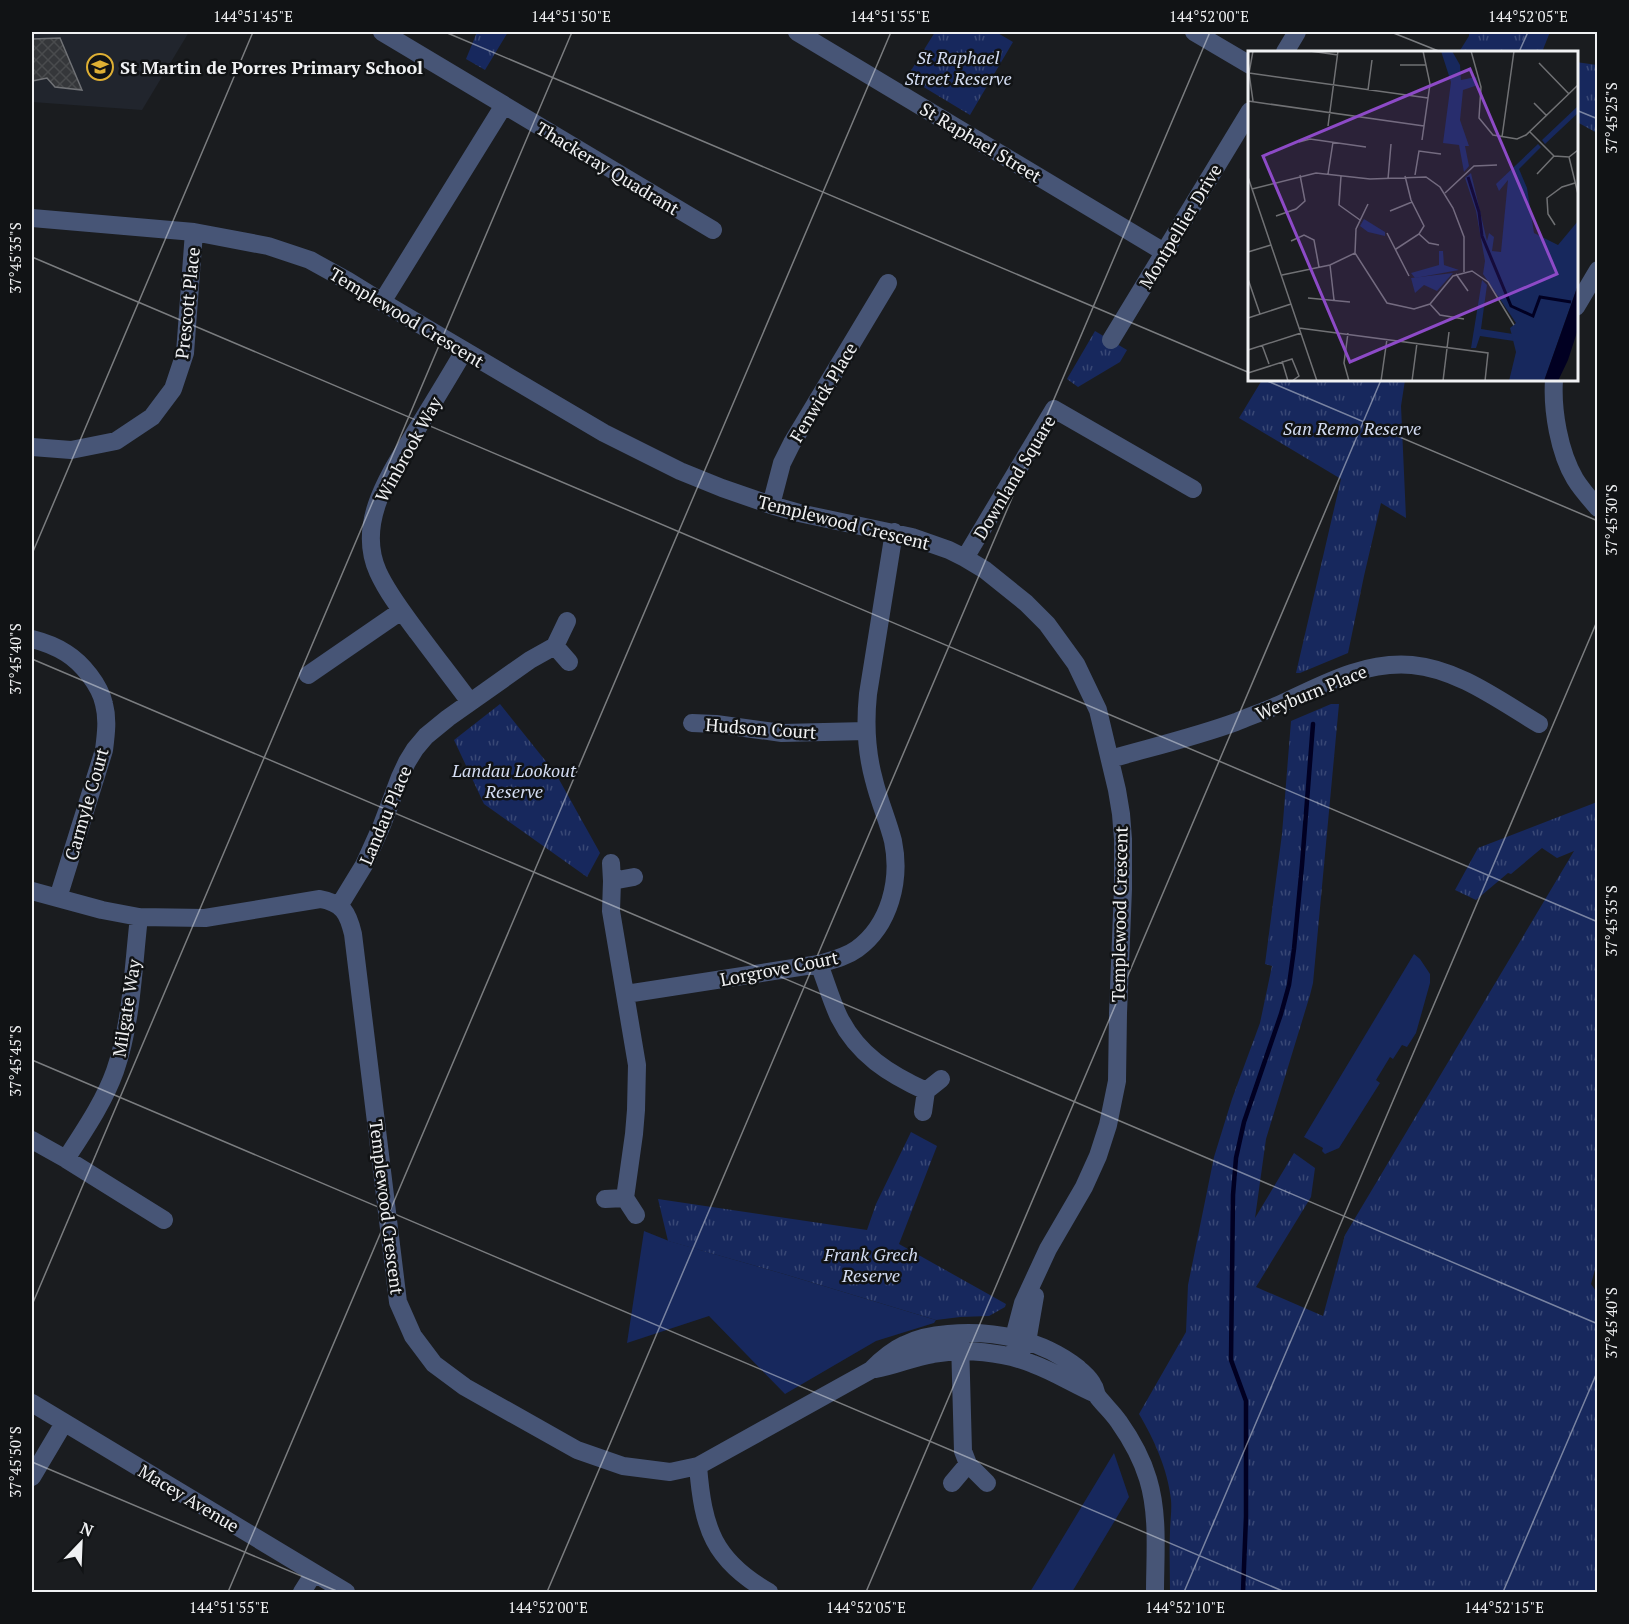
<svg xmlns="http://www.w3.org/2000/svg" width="1629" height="1624" viewBox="0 0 1629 1624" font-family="'PT Serif',serif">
<defs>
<pattern id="park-tufts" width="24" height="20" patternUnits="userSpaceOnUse" patternTransform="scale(1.5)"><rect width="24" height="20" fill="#17285d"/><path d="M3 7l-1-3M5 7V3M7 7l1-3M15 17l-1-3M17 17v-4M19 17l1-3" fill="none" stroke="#394875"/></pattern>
<pattern id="building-cross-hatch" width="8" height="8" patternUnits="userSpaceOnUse" patternTransform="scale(1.5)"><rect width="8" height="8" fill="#35373a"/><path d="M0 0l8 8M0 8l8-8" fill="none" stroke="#494b4d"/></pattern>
</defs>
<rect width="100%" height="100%" fill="#1a1c1f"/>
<path fill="#21252d" d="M32 32H189L142 110 32 102Z"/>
<path fill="#17285d" d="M1414 954 1420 959 1430 974V983L1416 1033 1407 1047 1402 1045 1393 1059 1390 1057 1376 1080 1380 1083 1339 1148 1325 1154 1322 1151 1323 1148 1304 1137Z
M644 1231 669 1241 784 1274 936 1320 934 1323 876 1341 785 1394 709 1316 627 1343Z
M1114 1453 1129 1497 1072 1592H1030Z"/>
<path fill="url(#park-tufts)" d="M477 32H508L485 70 466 59Z
M935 32H996L1013 42 970 115 907 77Z
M1469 32H1550L1542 52H1459L1469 36Z
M1576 62 1597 65V133L1577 122Z
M1095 331 1127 350 1120 362 1078 387 1067 379Z
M1262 380H1405L1401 406 1406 518 1381 503 1364 576 1348 653 1300 673H1296L1341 479 1239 418Z
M500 704 556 774 600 853 587 877 484 804 454 740Z
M1331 704H1339L1313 983 1310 995 1266 1139 1255 1218 1294 1153 1315 1168 1311 1197 1256 1287 1323 1316 1345 1235 1574 851 1557 858 1542 848 1511 874 1508 873 1476 900 1455 890 1478 848 1597 802 1598 1259 1591 1284 1598 1294 1597 1592H1170C1170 1572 1169 1552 1170 1532 1170 1522 1172 1510 1171 1500 1168 1470 1154 1439 1139 1414L1186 1332 1188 1285 1214 1157 1232 1099 1260 1023 1272 966 1265 964 1282 834 1291 721Z
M911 1132 937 1146 899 1244 1006 1304 1005 1307 989 1316 960 1317 936 1320 784 1274 668 1241 658 1199 867 1230 876 1204Z"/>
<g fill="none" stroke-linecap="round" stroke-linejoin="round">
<path stroke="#010022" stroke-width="4.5" d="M1243 1592 1246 1517V1401L1231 1360 1233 1195 1236 1158 1244 1122 1281 1014 1289 985 1294 949 1302 865 1313 724"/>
</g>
<path fill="url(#building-cross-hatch)" stroke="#707276" stroke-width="1.5" d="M60 38 82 90 55 87 47 78 32 81V39Z"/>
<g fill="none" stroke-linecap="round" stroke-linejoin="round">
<path stroke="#475576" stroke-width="18" d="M382 32 713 230
M797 32 1164 252
M1194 32 1250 65
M1285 52 1297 32
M32 218 194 232 268 246 310 260 348 281 382 302 604 433 680 471 722 488 771 505 799 513 912 537 949 550 965 558 985 570 1026 603 1047 624 1076 664 1098 710 1117 790 1121 814 1123 839V889L1118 1013 1117 1081 1108 1125 1098 1156 1084 1187 1048 1249 1023 1303 1014 1337 1017 1358
M382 302 504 105
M1576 307 1598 270
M1111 340 1250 111
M464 351C449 377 433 403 417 429 392 471 355 521 378 572 388 594 404 614 418 633 435 656 453 679 470 702
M1554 380C1552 410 1559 452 1575 479 1581 489 1590 499 1598 508
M32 447 71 450 116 441 152 417 173 389 185 353 194 232
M771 505 782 463 792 443 888 283
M965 558 1054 409 1193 489
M32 639C44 642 55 646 66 653 82 663 100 685 104 704 108 719 106 734 104 750L58 898
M555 646 569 662
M308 675 401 611
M692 723 716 724 782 733 866 731
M1110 759C1152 747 1195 737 1236 722 1253 715 1271 709 1287 701 1327 682 1367 661 1412 665 1458 669 1500 701 1539 724
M611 863 612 881 611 911 637 1065 636 1110 634 1134 625 1198 636 1215
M612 881 634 877
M32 891 102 910 139 917 205 918 320 899C343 903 348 913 353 934L398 1302 413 1336 434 1364 465 1387 577 1450 623 1466 670 1472 698 1466 871 1370C881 1360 891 1351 904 1345 918 1338 933 1335 948 1334 994 1330 1041 1339 1078 1368 1083 1373 1090 1378 1093 1385 1096 1389 1095 1393 1098 1397 1105 1406 1113 1413 1119 1422 1131 1439 1142 1459 1148 1479 1159 1515 1155 1555 1155 1592
M339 906 364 865 382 825 400 777 407 762 415 749 426 736 448 718 530 660 555 646 567 621
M819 964C826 982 831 1000 839 1017 858 1055 889 1074 926 1091
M626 994 819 964C833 960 846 957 857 949 890 925 901 880 893 841 888 821 879 801 874 780 866 751 865 723 868 694L894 532
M923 1112 926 1091 941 1079
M32 1140 66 1159 164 1220
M66 1159C84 1131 104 1102 115 1071 132 1022 133 968 139 917
M605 1199 625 1198
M960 1341 963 1451 968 1464 987 1483
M1022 1350 1027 1342 1035 1296
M875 1369C895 1366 913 1357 933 1354 964 1348 1004 1352 1033 1364 1055 1372 1075 1385 1096 1394
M32 1403 346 1592
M698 1466C703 1528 713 1560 769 1592
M32 1477 64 1423
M952 1483 968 1464
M302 1592 314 1573"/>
</g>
<path fill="none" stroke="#f0f1f3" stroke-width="1.5" stroke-opacity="0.45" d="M445 32 1250 373M1391 32 1441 52M1519 52 1528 32M1576 110 1598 119M32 257 1598 922M1265 380 1598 521M32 554 253 32M32 659 1598 1324M32 1060 1285 1592M32 1305 572 32M32 1462 339 1592M228 1592 891 32M547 1592 1210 32M866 1592 1381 380M1184 1592 1598 619M1503 1592 1598 1370"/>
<defs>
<symbol id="school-ring" viewBox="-11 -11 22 22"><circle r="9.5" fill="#111315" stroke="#dfb034" stroke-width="1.5"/><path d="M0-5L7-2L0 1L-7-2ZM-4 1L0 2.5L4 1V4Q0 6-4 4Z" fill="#dfb034"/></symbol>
</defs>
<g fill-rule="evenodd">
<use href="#school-ring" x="85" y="52" width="30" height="30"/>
</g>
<g text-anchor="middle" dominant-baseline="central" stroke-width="5" stroke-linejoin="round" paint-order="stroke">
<g font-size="18" font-style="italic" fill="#d4ddf3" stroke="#111315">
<text x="958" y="57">St Raphael<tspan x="958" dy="21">Street Reserve</tspan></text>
<text x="1352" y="428">San Remo Reserve</text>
<text x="514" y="770">Landau Lookout<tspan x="514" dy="21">Reserve</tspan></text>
<text x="871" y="1254">Frank Grech<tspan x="871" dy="21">Reserve</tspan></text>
</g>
<g font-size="18" font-weight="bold" fill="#f0f1f3" stroke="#111315" text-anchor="start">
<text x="120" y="67">St Martin de Porres Primary School</text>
</g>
<g font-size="18" fill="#f0f1f3" stroke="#111315">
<text transform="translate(981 142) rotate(31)">St Raphael Street</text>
<text transform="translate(608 168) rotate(31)">Thackeray Quadrant</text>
<text transform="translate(1180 226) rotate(-59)">Montpellier Drive</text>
<text transform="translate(187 303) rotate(-84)">Prescott Place</text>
<text transform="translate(407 317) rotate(31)">Templewood Crescent</text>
<text transform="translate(823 392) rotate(-59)">Fenwick Place</text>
<text transform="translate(408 449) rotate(-61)">Winbrook Way</text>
<text transform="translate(1014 477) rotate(-59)">Downland Square</text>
<text transform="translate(844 522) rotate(14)">Templewood Crescent</text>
<text transform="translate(1311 692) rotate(-22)">Weyburn Place</text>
<text transform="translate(761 728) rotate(4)">Hudson Court</text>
<text transform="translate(86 804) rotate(-74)">Carmyle Court</text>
<text transform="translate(385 815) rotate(-67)">Landau Place</text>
<text transform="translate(1119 914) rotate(-89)">Templewood Crescent</text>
<text transform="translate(779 968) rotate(-11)">Lorgrove Court</text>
<text transform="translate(126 1008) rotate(-81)">Milgate Way</text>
<text transform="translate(387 1207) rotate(83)">Templewood Crescent</text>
<text transform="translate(189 1498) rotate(31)">Macey Avenue</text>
</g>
</g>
<g transform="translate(1248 51)">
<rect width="330" height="330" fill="#1a1c1f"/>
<path d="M330 55V62L297 93 294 89ZM205 222 189 240 176 234 167 242 163 227ZM234 229 239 234 233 278 265 283 266 290 232 285 228 297H223Z" fill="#17285d"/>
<path d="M193 0H204L212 14 213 29 228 26 230 34 215 39 212 69 221 95H217L221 115 216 121 211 94 195 92 203 31ZM290 93 293 96 271 118 279 137 286 182 310 194 330 170V234L296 330H261L268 301 262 277 268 272 235 223 237 210 228 160 217 127 223 122 239 190 241 182 246 186 244 200 253 201 260 129 251 140 248 133ZM116 168 137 181V185L120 181 112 175ZM191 200H195L196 214 211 219 167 227 163 222 191 214Z" fill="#17285d"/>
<path d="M330 234V278L320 309 310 330H296Z" fill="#010022"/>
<path fill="none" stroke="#010022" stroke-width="3" d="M220 126 231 161 234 185 263 255 285 265 292 246 323 251"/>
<path fill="none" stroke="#707174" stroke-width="1.5" d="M62 0 90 4M223 0 233 36 231 67 245 84 269 88 278 84 330 34M291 12 321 43M152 14H178M1 22 180 47M120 39 124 9M0 50 176 75M5 50 1 22 5 0M286 52 299 65M80 75 90 0M282 81 306 105 321 106 330 99M254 86 266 0M174 89 182 33 175 0M51 91 62 88 118 96M321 106 330 143M80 123 85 91M289 123 306 105M167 124 171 100 193 103M93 125 91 154 112 169M0 126 69 330M140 128 143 93M4 138 68 122 122 128 178 126 192 136 205 157 216 186V221M197 142 226 115 249 114M142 160 164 151M28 165 48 158 57 150 52 124M307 174 300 163 299 147 314 136 327 132M139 182 161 225M171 183 181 192 191 194M43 190 56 184 66 189 71 216M148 198 171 183 176 175 163 149 157 125M0 201 23 194M107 202 108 178 120 153M82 214 86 249M208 223 220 240M34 224 82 214 107 202 139 252 166 258 182 253 205 225 224 220 240 231 266 274M0 228 12 263M60 247 102 251M182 253 192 264 216 268M0 267 43 253M51 277 240 302 237 330M100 282 96 312 101 330M14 294 21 313M0 299 53 282M34 310 40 330M0 322 44 308 51 325 44 330M133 330 139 288M164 330 169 292M195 330 201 281"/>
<path fill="#8d4ac7" fill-opacity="0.15" stroke="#8d4ac7" stroke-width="3" d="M222 18 309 223 102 311 15 105Z"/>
<rect width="330" height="330" fill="none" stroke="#f0f1f3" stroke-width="3"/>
</g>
<rect width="1629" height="1624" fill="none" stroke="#111315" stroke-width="66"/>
<g transform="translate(81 1543) rotate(23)" stroke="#111315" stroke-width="4.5" paint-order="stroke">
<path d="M0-4.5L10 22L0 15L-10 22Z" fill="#f0f1f3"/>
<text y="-9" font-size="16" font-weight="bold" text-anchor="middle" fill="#f0f1f3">N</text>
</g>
<rect x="33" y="33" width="1563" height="1558" fill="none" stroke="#f0f1f3" stroke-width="2"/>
<g font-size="15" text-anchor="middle" fill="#f0f1f3">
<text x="253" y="22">144°51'45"E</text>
<text x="571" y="22">144°51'50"E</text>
<text x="890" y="22">144°51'55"E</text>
<text x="1209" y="22">144°52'00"E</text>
<text x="1528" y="22">144°52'05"E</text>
<text transform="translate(1612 118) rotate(-90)" y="5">37°45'25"S</text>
<text transform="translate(16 258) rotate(-90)" y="5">37°45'35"S</text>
<text transform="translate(1612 520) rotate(-90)" y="5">37°45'30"S</text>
<text transform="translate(16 659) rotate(-90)" y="5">37°45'40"S</text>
<text transform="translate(1612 921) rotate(-90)" y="5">37°45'35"S</text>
<text transform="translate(16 1061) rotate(-90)" y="5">37°45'45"S</text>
<text transform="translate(1612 1323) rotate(-90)" y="5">37°45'40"S</text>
<text transform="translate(16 1462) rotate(-90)" y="5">37°45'50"S</text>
<text x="229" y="1613">144°51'55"E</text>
<text x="548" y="1613">144°52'00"E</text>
<text x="866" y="1613">144°52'05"E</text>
<text x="1185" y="1613">144°52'10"E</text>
<text x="1504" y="1613">144°52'15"E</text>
</g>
</svg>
